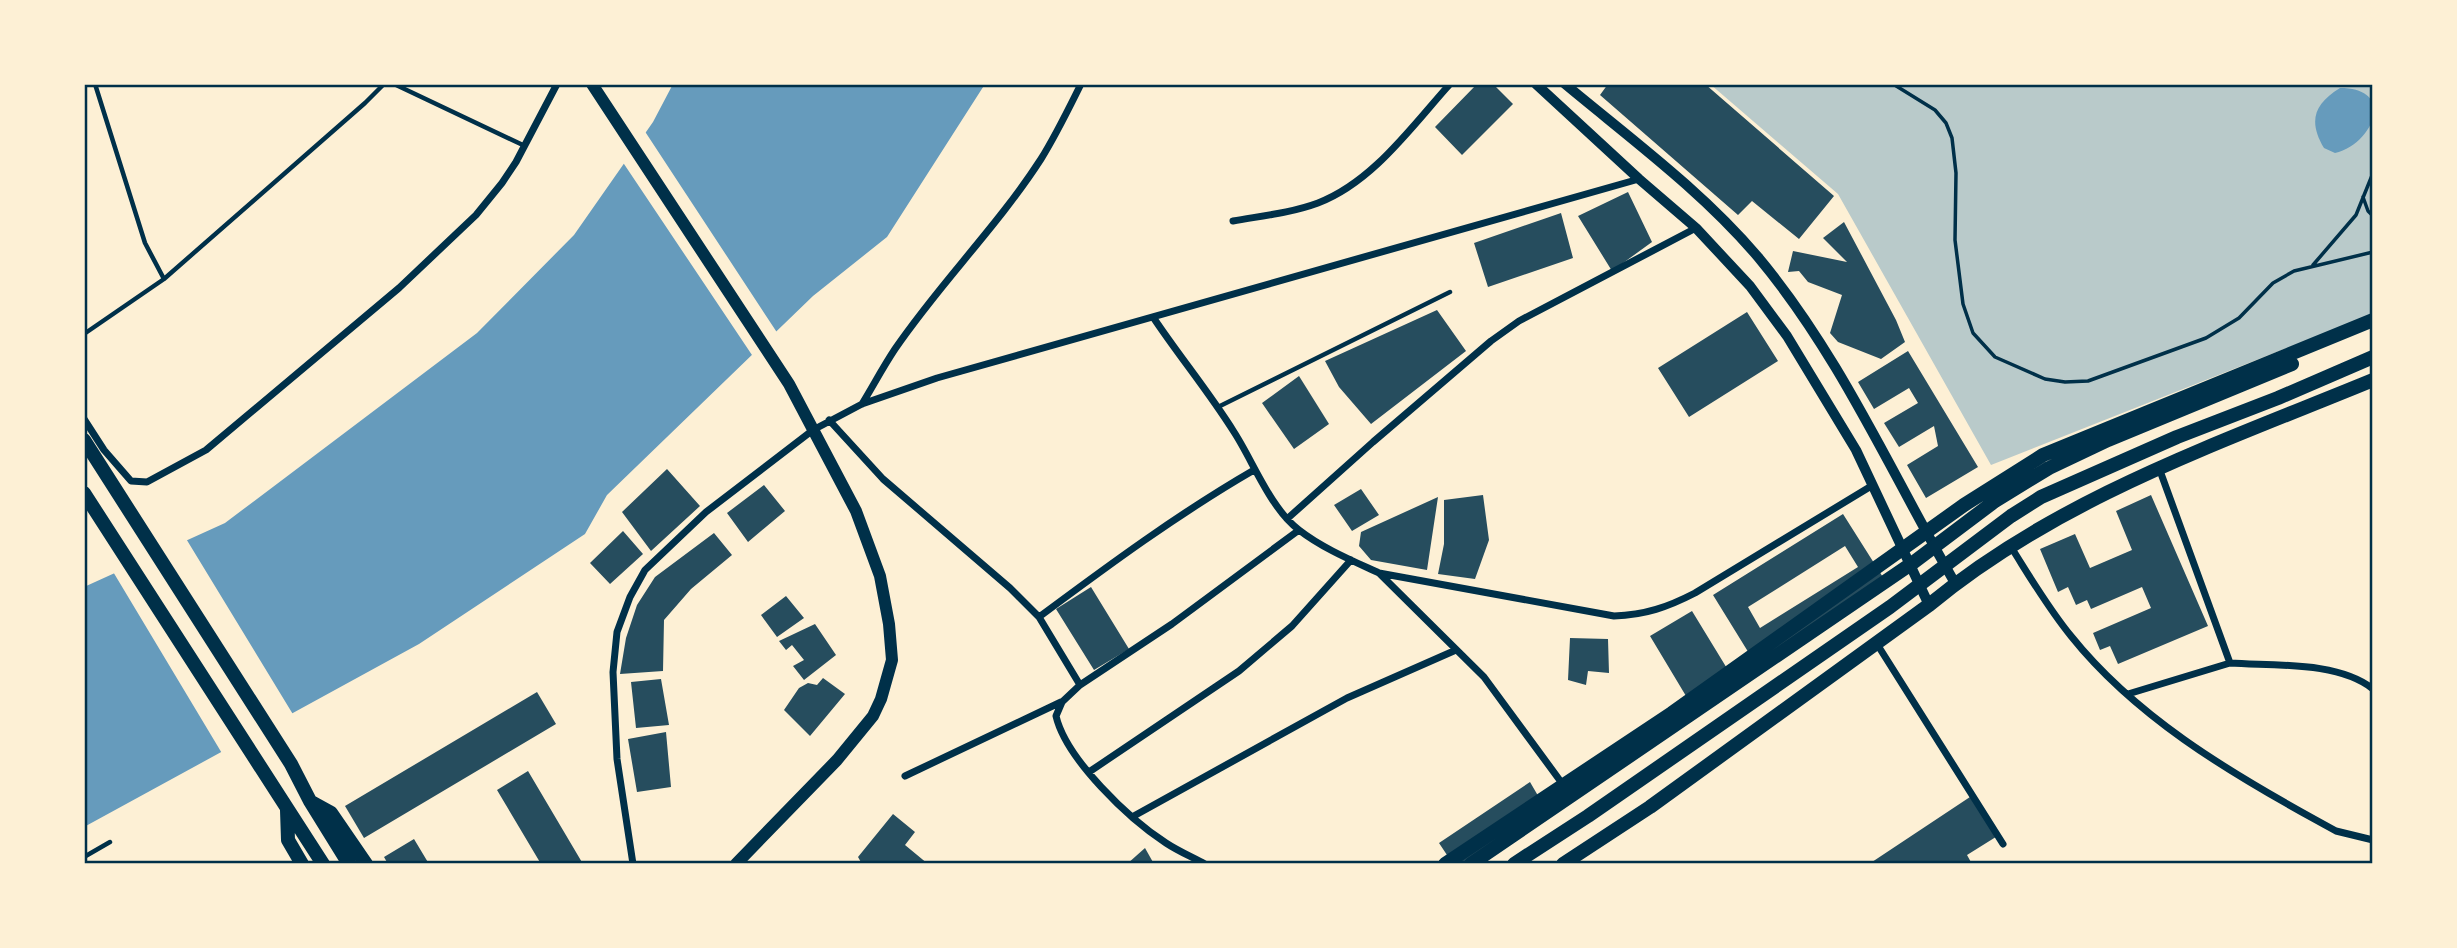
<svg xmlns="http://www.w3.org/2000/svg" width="2457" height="948" viewBox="0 0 2457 948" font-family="'Sofia Sans Condensed',sans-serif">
<rect width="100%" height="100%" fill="#fdf0d5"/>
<path fill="#b9caca" d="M1710 84H2373V314L1991 465 1838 194Z"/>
<path fill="#669bbc" d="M673 84H985L887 237 813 296 607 495 585 534 419 644 84 827V587L225 523 477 333 574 235 653 122Z
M2340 88C2398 88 2372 145 2335 153L2324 148C2308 121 2314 104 2340 88Z"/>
<path fill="#fdf0d5" d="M644 130 778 334 754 358 622 161Z
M185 537 294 716 223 755 112 570Z"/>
<path fill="#264d5e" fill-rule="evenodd" d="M1477 84H1493L1513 104 1462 155 1435 127Z
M1608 84H1705L1834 196 1799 239 1752 201 1738 215 1600 95Z
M1628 192 1652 242 1612 271 1578 216Z
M1561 213 1573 258 1488 287 1474 243Z
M1844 222 1896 320 1905 342 1881 359 1838 342 1830 333 1842 295 1808 282 1799 271 1788 272 1793 251 1847 262 1823 238Z
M1437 310 1466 351 1371 424 1339 387 1325 361Z
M1747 312 1778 361 1689 417 1658 368Z
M1908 351 1978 467 1926 498 1907 465 1938 446 1934 426 1899 447 1884 423 1918 403 1909 388 1874 409 1858 382Z
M1299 376 1329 424 1294 449 1262 403Z
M667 469 700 506 651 551 622 512Z
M764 485 785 511 748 542 727 513Z
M1361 489 1379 515 1352 531 1334 505Z
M1483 495 1489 540 1475 579 1438 574 1444 544V500Z
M2151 495 2208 626 2118 664 2110 646 2100 650 2093 633 2151 608 2142 587 2091 609 2087 600 2076 605 2068 587 2058 592 2040 549 2075 534 2090 568 2132 550 2116 511Z
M1438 497 1427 570 1371 560 1359 546 1361 532Z
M1843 514 1886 582 1755 663 1713 595ZM1845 546 1858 567 1760 628 1748 607Z
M623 531 643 554 610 584 590 563Z
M714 533 732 555 691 589 664 620 663 671 620 674 626 638 637 605 655 577Z
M1091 587 1129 649 1094 670 1056 609Z
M786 596 804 618 777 637 761 615Z
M1692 611 1728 670 1686 696 1650 636Z
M815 624 836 655 804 680 793 666 804 660 792 645 786 650 779 641Z
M1570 638 1608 639 1609 673 1588 671 1586 685 1568 680Z
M823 678 845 694 810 736 784 710 799 688 808 683 817 685Z
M661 679 669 725 636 728 631 682Z
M537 692 556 724 364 838 345 806Z
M666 732 671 787 637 792 628 739Z
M528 771 583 864H541L497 790Z
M1530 782 1544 806 1462 864H1453L1439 843Z
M1973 795 1999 835 1967 855 1972 864H1869Z
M893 814 915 832 905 845 928 864H862L858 857Z
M414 839 429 864H388L384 857Z
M1145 848 1154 864H1127Z"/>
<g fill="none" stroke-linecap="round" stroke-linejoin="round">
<path stroke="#003049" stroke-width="3.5" d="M1893 84 1935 110 1946 123 1952 138 1956 173 1955 240 1963 304 1973 333 1995 357 2045 379 2065 382 2088 381 2206 338 2239 318 2273 283 2294 271 2373 252
M2363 197 2368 211 2373 216
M2313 265 2356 215 2373 173"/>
<path stroke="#003049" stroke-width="4.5" d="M95 84 145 243 164 279
M394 84 525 146
M84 334 164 279 365 103 384 84
M1218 407 1450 292
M84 857 110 842"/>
<path stroke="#003049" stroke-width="7" d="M1233 221C1261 216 1291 213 1318 203 1373 182 1412 126 1450 84
M1153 317C1179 356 1209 392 1234 432 1253 461 1270 508 1299 530 1322 548 1353 561 1379 573L1614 616C1645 615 1668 607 1695 593L1873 485
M862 404C873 386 883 367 895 349 940 283 997 227 1041 159 1056 135 1068 110 1081 84
M84 419 104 450 131 481 147 482 206 450 399 288 476 215 502 183 516 162 557 84
M829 420 883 479 1010 588 1039 617 1080 685
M2159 468 2230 663C2273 666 2338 661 2373 689
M1287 519 1373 442 1491 341 1519 321 1696 228
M2011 547C2030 577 2048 608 2071 636 2135 716 2227 771 2316 820L2336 831 2373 840
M1380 574 1484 677 1564 786
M1039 617C1109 565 1178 514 1254 470
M1877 644 2003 844
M2128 694 2230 663
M1089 772 1239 671 1292 626 1351 560
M905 776 1061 702
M1132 817 1347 698 1456 650
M633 864 617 759 613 672 617 632 630 597 645 570 706 512 813 430 862 404 937 378 1639 179
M1205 864C1192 857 1178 851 1166 843 1129 819 1066 759 1056 716L1062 702 1080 685 1172 624 1299 530"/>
<path stroke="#003049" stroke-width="10" d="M1536 84 1639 179 1696 228 1750 286 1787 336 1856 450 1929 605
M1565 84C1631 139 1702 191 1758 257 1840 355 1891 473 1955 583"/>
<path stroke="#003049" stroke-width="12" d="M592 84 789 384 856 511 880 576 889 624 892 660 881 699 873 716 837 760 736 864"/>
<path stroke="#003049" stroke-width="14" d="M84 440 291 764 310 801 349 864
M84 493 323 864
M311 802 331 813 366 864
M287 810 288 840 302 864
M1445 864 1672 713 1964 505 2043 455 2373 320
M1471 864 1914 562 1995 501 2049 468 2108 440 2292 364
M1514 864 1588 816 1890 607 2011 516 2041 497 2177 437 2278 398 2373 357
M1563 864 1650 807 1929 605C2058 498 2220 443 2373 380"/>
</g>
<rect width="2457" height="948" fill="none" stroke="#fdf0d5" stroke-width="172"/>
<rect x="86" y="86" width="2285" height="776" fill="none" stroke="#003049" stroke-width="2.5"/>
</svg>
